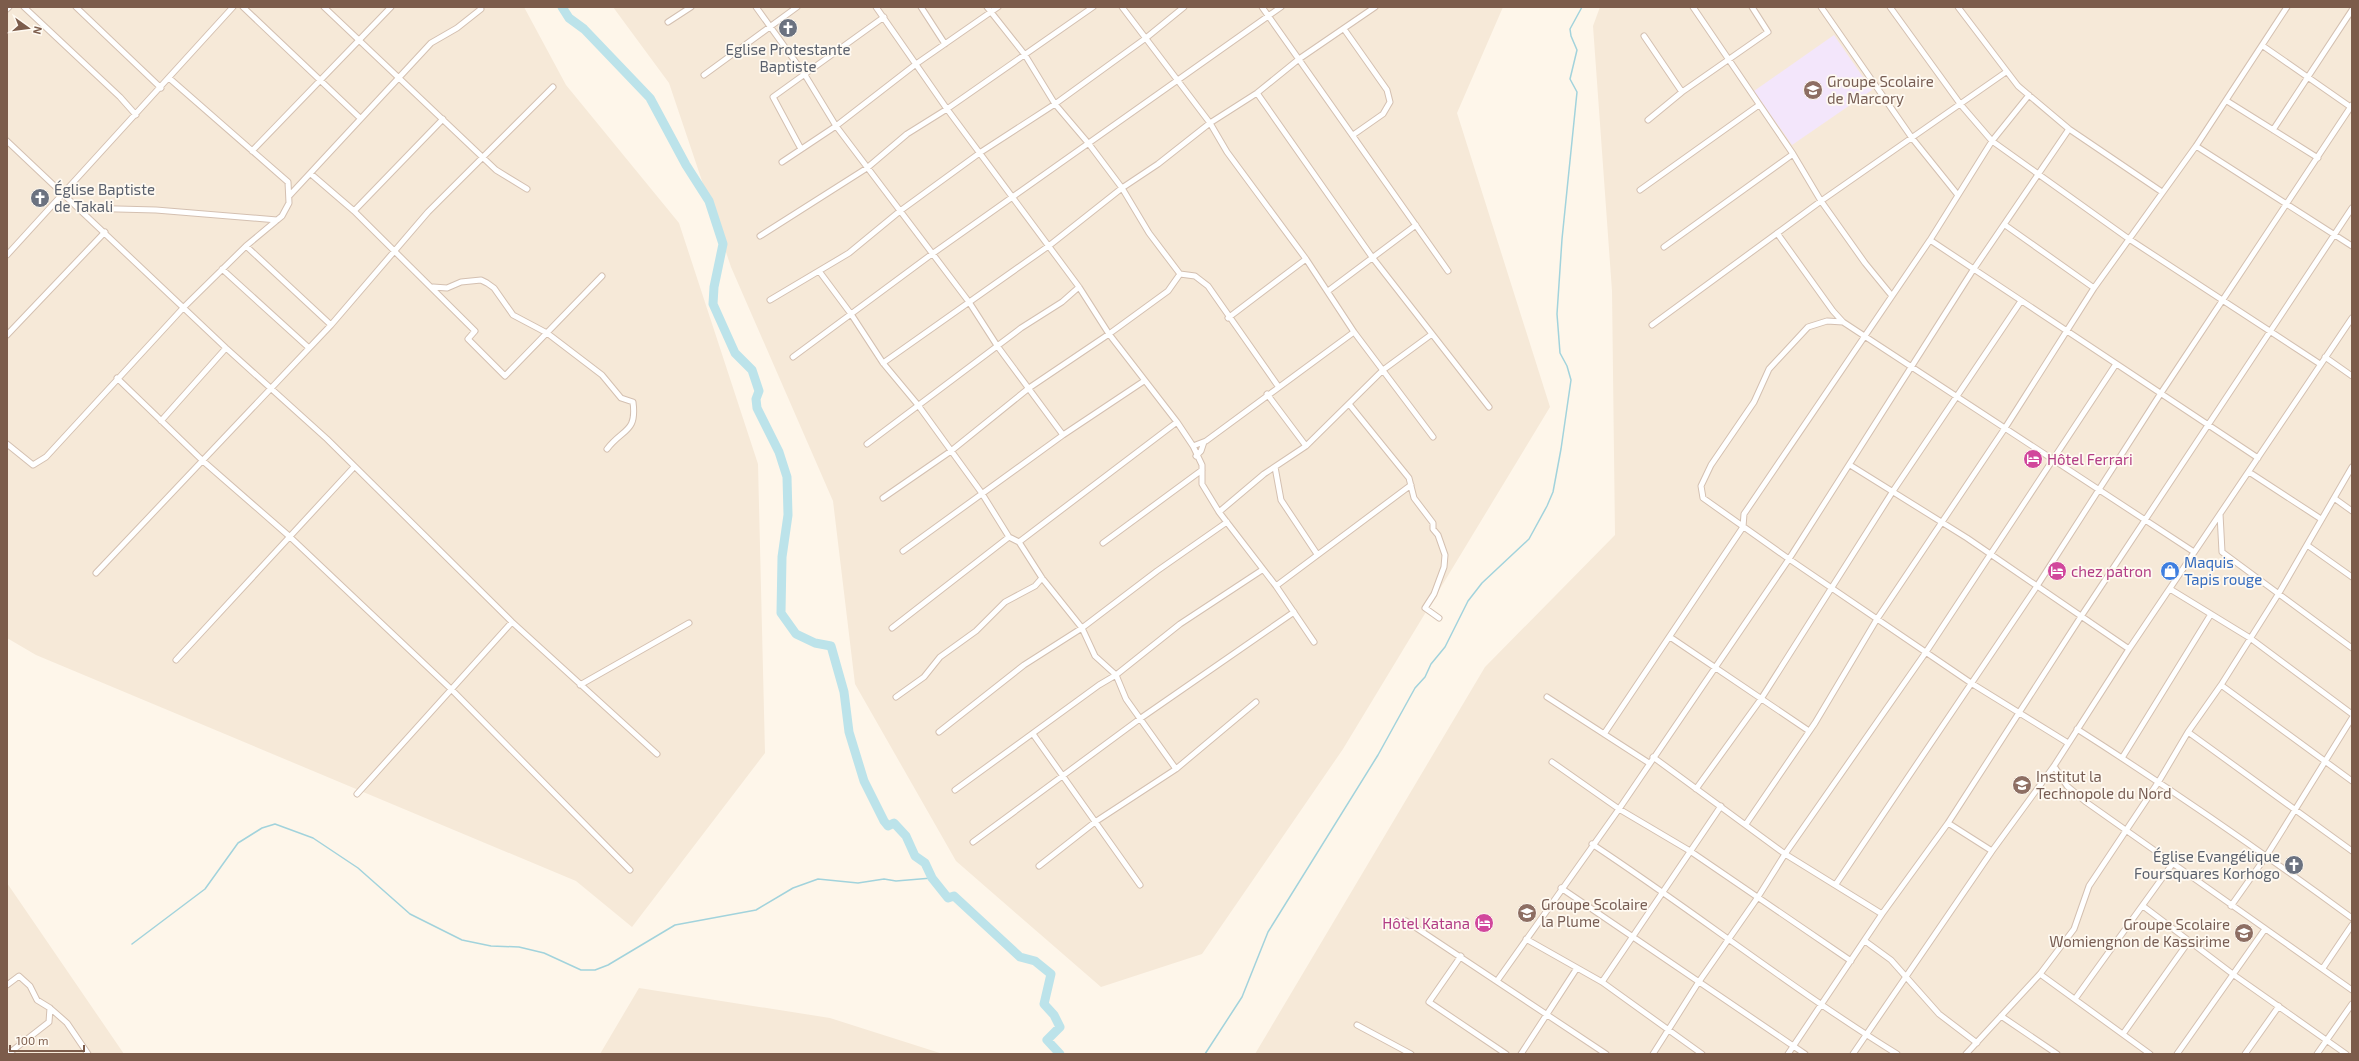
<svg xmlns="http://www.w3.org/2000/svg" width="2359" height="1061" viewBox="0 0 2359 1061" font-family="'Exo 2',sans-serif">
<rect width="100%" height="100%" fill="#fef6ea"/>
<path fill="#f6e9d8" d="M7 7H524L566 85 679 223 758 464 765 753 632 927 576 881 36 655 7 638Z
M613 7H1503L1457 113 1550 407 1343 749 1202 954 1101 987 956 861 855 684 833 501 731 267 669 83Z
M1600 7H2352V1054H1255L1485 667 1615 535 1612 291 1593 26Z
M7 883 124 1054H7Z
M639 988 830 1018 943 1054H600Z"/>
<path fill="#f3e6fb" d="M1834 35 1872 90 1792 145 1754 91Z"/>
<g fill="none" stroke-linecap="round" stroke-linejoin="round">
<path stroke="#a2d3dc" stroke-width="1.5" d="M132 944 205 889 238 843 262 828 275 824 313 838 358 868 410 914 462 940 491 946 519 947 544 953 581 970H595L608 965 675 925 756 910 793 888 818 879 858 883 884 879 896 881 932 878
M1205 1054 1242 997 1268 932 1378 755 1415 688 1425 677 1431 664 1445 647 1468 601 1482 583 1529 539 1547 506 1553 492 1561 449 1571 380 1567 366 1560 353 1557 314 1562 239 1577 92 1570 79 1577 50 1571 36 1570 29 1582 7"/>
<path stroke="#bce3ea" stroke-width="9" d="M562 7 569 18 584 29 650 98 686 165 709 201 723 244 714 287 713 304 735 353 752 370 759 391 756 399 757 408 779 452 787 477 788 515 782 557 781 613 796 634 815 643 831 646 844 692 849 732 864 781 884 821 888 826 894 823 906 836 915 856 925 863 932 878 948 898 954 896 1020 957 1035 961 1051 974 1044 1004 1054 1015 1060 1027 1047 1040 1060 1054"/>
<defs>
<path id="minor" d="M24 7 120 97 136 115
M76 7 161 88
M243 7 360 118
M324 7 496 170 527 189
M756 7 805 75 836 126 969 302 998 347 1063 435
M876 7 947 109 1079 287 1109 334 1177 422 1193 446 1202 465V484L1219 512 1276 586 1314 642
M921 7 945 44
M987 7 1025 55 1055 104 1089 144 1122 188 1149 233 1180 274 1195 276 1208 286 1278 386
M1122 7 1210 123 1227 152 1306 259 1354 332 1433 437
M1262 7 1448 271
M1693 7 1793 154 1821 201 1865 263 1892 296
M1821 7 1912 138 1957 194
M1890 7 1961 105 1992 141 2129 239 2320 364
M1958 7 2018 86 2069 129 2162 192
M7 9 9 7
M668 22 691 7
M1344 29 1387 90 1390 102 1383 114 1353 135
M1644 36 1682 92
M2263 46 2352 108
M704 75 797 7
M1257 93 1372 257 1489 407
M2227 101 2318 158
M1648 120 1682 92 1768 32 1752 7
M2273 130 2352 10
M7 141 226 348 327 439 512 622 657 754
M2196 146 2352 246
M801 149 773 97 884 17
M252 151 391 7
M782 162 836 126 916 64 998 7
M311 174 354 211 475 331 468 339 505 376 602 276
M1640 190 1759 105
M290 195 431 43 457 28 481 9 480 7
M79 208 156 210 277 220
M354 211 443 119
M2005 225 2094 288
M1777 233 1833 311 1843 322 2194 552
M760 236 867 168 907 134 947 109 1093 7
M1930 240 2258 458
M246 246 331 325
M1664 247 1793 154
M7 255 233 7
M222 269 309 348
M819 271 851 314 883 363 918 405 981 492 1009 537 1019 542 1042 578 1082 628 1095 656 1116 675 1126 699 1176 769
M433 287 447 288 461 282 481 280 487 283 494 288 513 315 547 333 602 375 621 398 633 402C637 433 623 428 607 449
M1328 291 1416 225
M770 300 849 253 900 211 981 152 1055 104 1146 38 1184 7
M1228 318 1306 259
M1843 322 1827 321 1808 327 1769 369 1754 402 1711 465 1701 486 1703 498 1789 559 1971 683 2068 743
M1652 325 1821 201 2006 72
M7 335 105 232
M793 357 932 254 1281 7
M2325 357 2352 376
M883 363 1050 245 1122 188 1158 164 1210 123 1257 93 1299 59 1375 7
M117 378 203 461 289 536 452 690 630 870
M1267 394 1306 446
M1349 404 1409 478 1414 498 1433 523V529L1438 535 1445 555 1444 567 1434 594 1425 608 1439 618
M161 421 226 348
M7 444 33 465 46 457 184 307 246 246 282 216 289 203 288 182 169 78
M867 444 1021 328 1062 302 1079 287
M1193 446 1206 441 1354 332
M1196 456 1201 451 1204 442
M1850 465 1967 538 2129 649
M1275 467 1281 500 1317 554
M2249 472 2321 519
M883 498 951 451 1029 388 1109 334 1168 291 1180 274
M2334 498 2352 511
M1219 512 1264 474 1306 446 1383 370 1432 334
M2220 514 2222 552 2352 648
M1019 542 1177 422
M1103 543 1202 470
M2307 545 2352 577
M903 551 1063 435 1144 381
M96 573 331 325 428 212 553 87
M1276 586 1411 485
M2170 589 2250 638 2352 714
M892 628 1009 537
M1670 637 1809 731
M176 660 354 467
M580 685 689 623
M2221 685 2352 781
M896 697 924 677 940 657 976 631 1005 602 1035 586 1042 578
M1547 697 1649 763
M2077 729C2171 789 2262 852 2352 918
M939 732 1024 665 1082 628 1157 571 1227 522
M2188 732 2352 851
M1033 734 1140 885
M1604 734 1743 527 1744 514 1930 240 1992 141 2029 95
M1653 757 1785 854 1882 914
M2122 758 2211 614
M1552 762 1619 809 1690 851 1851 961
M2054 766 2067 786 2086 802 2352 990
M1696 789 1761 699 1893 491 2021 301
M955 790 1099 685 1116 675 1180 624 1262 570
M357 794 512 622
M1948 823 1992 851
M1746 824 1815 723 1877 619 2005 428 2094 288 2196 146 2287 7
M973 842 1141 718 1294 612
M1592 844C1695 912 1792 989 1897 1054
M1039 866 1095 822 1176 769 1256 702
M1836 884 2037 586 2161 393 2352 105
M1561 888 1805 1054
M2143 906 2234 975 2346 1054
M2231 906 2267 855 2352 718
M1406 921 1606 1054
M1526 939 1602 982 1702 1054
M1865 941 1891 960 1939 1014 1977 1043
M1461 956 1429 1002 1506 1054
M2323 968 2352 925
M2040 974 2150 1054
M1497 981 1619 809 1789 559 1973 270 2069 129
M1602 982 1721 806
M7 985 19 976 30 986 37 1000 50 1008 67 1023 88 1054
M2075 999 2173 863
M2001 1016 2057 1054
M1357 1025 1411 1054
M2123 1034 2189 941
M8 1054 49 1022 50 1008
M1521 1054 1577 968
M1653 1054 1698 983 1758 897 1785 854 1926 652 2116 364
M1788 1054 1882 914 1948 823 2082 615 2352 208
M1853 1054 1992 851 2054 766 2129 649 2352 318
M1966 1054 2040 974 2074 929 2089 886 2159 781 2188 732 2221 685 2279 593 2352 467
M2177 1054 2265 929
M2245 1054 2279 1006
M2317 1054 2352 1004"/>
</defs>
<use href="#minor" stroke="#d4c0b1" stroke-width="7"/>
<use href="#minor" stroke="#fff" stroke-width="5"/>
</g>
<defs>
<symbol id="church-disc" viewBox="-11 -11 22 22"><circle r="9.5" fill="#6b7280" stroke="#fffaf2"/><path d="M-1.2-6h2.4v3.5h3.3v2.4h-3.3V6h-2.4V-.1h-3.3v-2.4h3.3Z" fill="#fff"/></symbol>
<symbol id="school-disc" viewBox="-11 -11 22 22"><circle r="9.5" fill="#8d6e63" stroke="#fffaf2"/><path d="M0-5L7-2L0 1L-7-2ZM-4 1L0 2.5L4 1V4Q0 6-4 4Z" fill="#fff"/></symbol>
<symbol id="hotel-disc" viewBox="-11 -11 22 22"><circle r="9.5" fill="#d1479c" stroke="#fffaf2"/><path d="M-6-4.5h1.5V1H6V5H4.5V3h-9V5H-6ZM-4 0a1.8 1.8 0 1 1 3.6 0ZM.5 0V-2.5h3Q6-2.5 6 0Z" fill="#fff"/></symbol>
<symbol id="shop-disc" viewBox="-11 -11 22 22"><circle r="9.5" fill="#3f7fe0" stroke="#fffaf2"/><path d="M-5-2.5h2.3a2.7 3.5 0 0 1 5.4 0H5L5.5 6h-11ZM-1.5-2.5h3a1.5 2.3 0 0 0-3 0Z" fill="#fff"/></symbol>
<symbol id="university-disc" viewBox="-11 -11 22 22"><circle r="9.5" fill="#8d6e63" stroke="#fffaf2"/><path d="M0-5L7-2L0 1L-7-2ZM-4 1L0 2.5L4 1V4Q0 6-4 4Z" fill="#fff"/></symbol>
</defs>
<g fill-rule="evenodd">
<use href="#church-disc" x="777" y="17" width="22" height="22"/>
<use href="#school-disc" x="1802" y="79" width="22" height="22"/>
<use href="#church-disc" x="29" y="187" width="22" height="22"/>
<use href="#hotel-disc" x="2022" y="448" width="22" height="22"/>
<use href="#hotel-disc" x="2046" y="560" width="22" height="22"/>
<use href="#shop-disc" x="2159" y="560" width="22" height="22"/>
<use href="#university-disc" x="2011" y="774" width="22" height="22"/>
<use href="#church-disc" x="2283" y="854" width="22" height="22"/>
<use href="#school-disc" x="1516" y="902" width="22" height="22"/>
<use href="#hotel-disc" x="1473" y="912" width="22" height="22"/>
<use href="#school-disc" x="2233" y="922" width="22" height="22"/>
</g>
<g text-anchor="middle" dominant-baseline="central" stroke-width="3.5" stroke-linejoin="round" paint-order="stroke">
<g font-size="15" fill="#5b616d" stroke="#fffaf2">
<text x="788" y="49">Eglise Protestante<tspan x="788" dy="17">Baptiste</tspan></text>
<text x="54" y="189" text-anchor="start">Église Baptiste<tspan x="54" dy="17">de Takali</tspan></text>
<text x="2280" y="856" text-anchor="end">Église Evangélique<tspan x="2280" dy="17">Foursquares Korhogo</tspan></text>
</g>
<g font-size="15" fill="#785e54" stroke="#fffaf2" text-anchor="start">
<text x="1827" y="81">Groupe Scolaire<tspan x="1827" dy="17">de Marcory</tspan></text>
<text x="2036" y="776">Institut la<tspan x="2036" dy="17">Technopole du Nord</tspan></text>
<text x="1541" y="904">Groupe Scolaire<tspan x="1541" dy="17">la Plume</tspan></text>
<text x="2230" y="924" text-anchor="end">Groupe Scolaire<tspan x="2230" dy="17">Womiengnon de Kassirime</tspan></text>
</g>
<g font-size="15" fill="#b23c85" stroke="#fffaf2" text-anchor="start">
<text x="2047" y="459">Hôtel Ferrari</text>
<text x="2071" y="571">chez patron</text>
<text x="1470" y="923" text-anchor="end">Hôtel Katana</text>
</g>
<g font-size="15" fill="#366cbe" stroke="#fffaf2" text-anchor="start">
<text x="2184" y="562">Maquis<tspan x="2184" dy="17">Tapis rouge</tspan></text>
</g>
</g>
<rect width="2359" height="1061" fill="none" stroke="#7c5c4b" stroke-width="16"/>
<g transform="translate(28 28) rotate(104)" stroke="#fffaf2" stroke-width="3" paint-order="stroke">
<path d="M0-3L7 15L0 10L-7 15Z" fill="#7c5c4b"/>
<text y="-6" font-size="11" font-weight="bold" text-anchor="middle" fill="#7c5c4b">N</text>
</g>
<path d="M10 1045v6h74v-6" fill="none" stroke="#7c5c4b" stroke-width="2"/>
<text x="16" y="1045" font-size="12" fill="#7c5c4b" stroke="#fffaf2" stroke-width="3" paint-order="stroke">100 m</text>
</svg>
